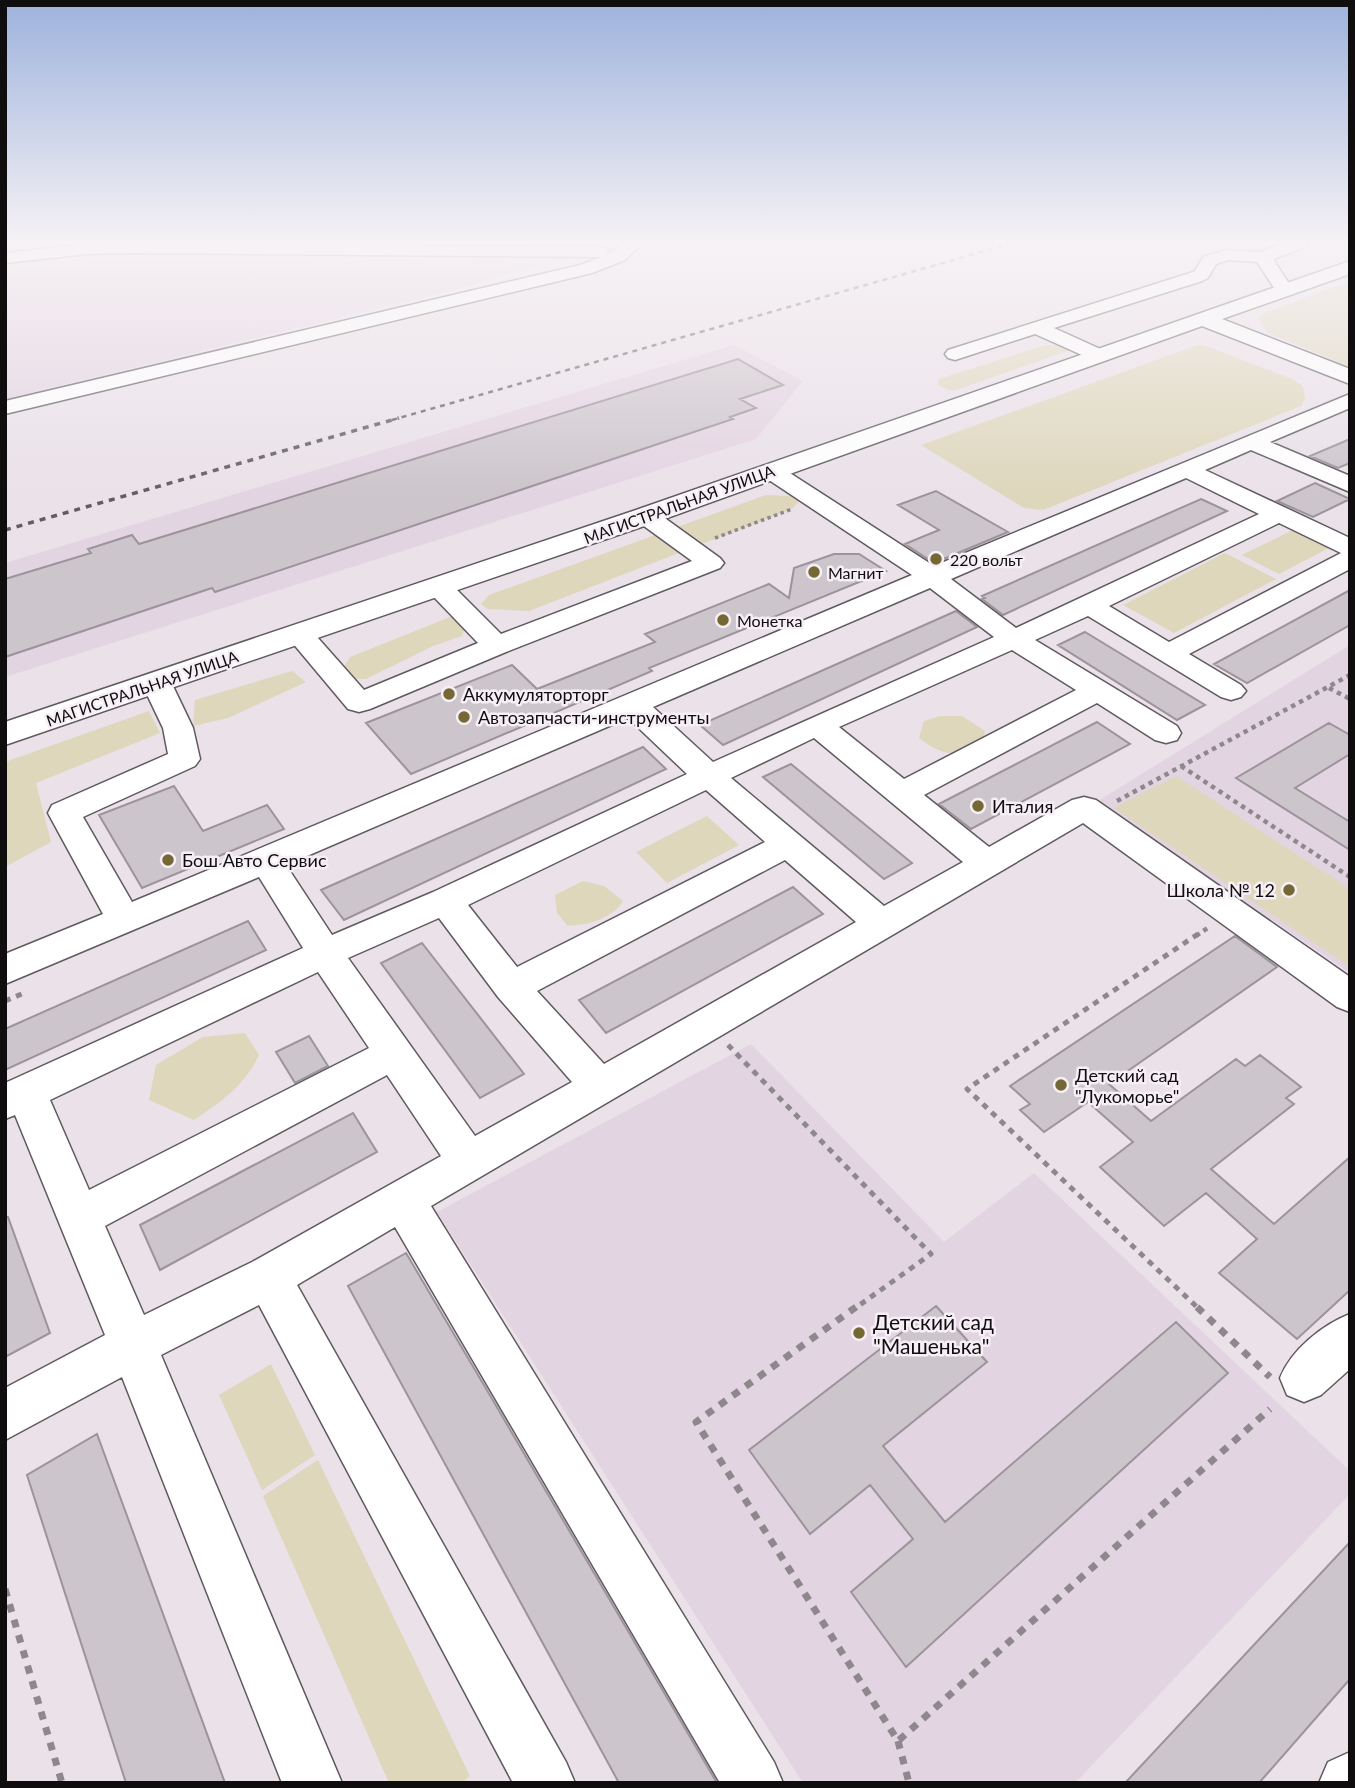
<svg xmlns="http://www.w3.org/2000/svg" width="1355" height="1788" viewBox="0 0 1355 1788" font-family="Lato,sans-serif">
<rect width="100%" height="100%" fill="#eae1e9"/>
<path fill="#e3d4e1" d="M5 243H596L561 259 466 287 5 399Z
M734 345 803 381 756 439 5 677V563Z
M1350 645V973L1098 801Z
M751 1044 944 1242 1034 1173 1350 1471V1494L1075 1783H803L437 1212Z"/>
<path fill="#ded7bc" d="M1350 281V367L1268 333 1258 318 1262 314Z
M1046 345 1064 346 1070 350 956 390H948L938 385 939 379Z
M1198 345 1206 346 1290 378 1303 386 1305 399 1301 406 1043 510 1024 508 921 445Z
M766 495 790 496 799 501 793 508 777 515 529 611 488 609 481 604 489 595Z
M1295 529 1331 547 1279 574 1242 555Z
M1225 553 1276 579 1174 633 1123 605Z
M455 615 466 625 462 636 433 646 366 679H354L344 667 350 657Z
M292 671 306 682 228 718 193 726 195 700Z
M149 711 160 733 36 783 51 842 5 867V762Z
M940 716H962L985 731 983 743C955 757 944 757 919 738L924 721Z
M1176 776 1350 889V967L1114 808Z
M707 816 739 845 667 883 636 852Z
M583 881 604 886 623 901C613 918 585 927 567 925L557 913 555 895Z
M245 1033 259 1055C245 1085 221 1102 194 1120L149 1100 156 1065 203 1037Z
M271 1364 315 1455 262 1490 219 1395Z
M318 1460 470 1776 461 1783H389L263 1496Z"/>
<path fill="#cdc5cc" stroke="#9c939b" stroke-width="2" d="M738 359 783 385 740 399 756 408 730 417 733 419 215 592 212 588 5 657V579L91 553 88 549 132 535 139 544Z
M1350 439V463L1338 468 1310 456Z
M1315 483 1350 499 1313 517 1277 501Z
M936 491 1008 532 934 563 905 544 939 530 898 505Z
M1201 499 1227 511 1003 615 982 599 985 598 982 596Z
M834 554H859L886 571 649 668 652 671 411 774 366 723 512 665 537 689 655 642 645 634 769 584 789 598 794 568Z
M1350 590V625L1247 683 1214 664Z
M956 611 977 627 723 745 700 725Z
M1085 632 1090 635 1205 705 1177 720 1058 645Z
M1097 722 1130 744 971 829 939 804Z
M1329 723 1350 735V754L1295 788 1350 822V850L1236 778Z
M643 747 666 769 344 920 321 890Z
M791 764 912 863 884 879 763 777Z
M174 786 203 831 267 805 284 829 142 888 99 815Z
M793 887 823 914 606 1033 579 1000Z
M248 921 266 950 5 1070V1029Z
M1235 936 1277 967 1109 1084 1151 1121 1236 1059 1245 1066 1260 1055 1301 1087 1286 1098 1294 1104 1211 1169 1274 1224 1350 1157V1290L1297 1339 1219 1273 1257 1239 1206 1193 1164 1226 1100 1167 1133 1142 1088 1102 1044 1132 1020 1110 1030 1104 1010 1086Z
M422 943 524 1074 480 1098 381 963Z
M309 1036 328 1066 295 1083 276 1052Z
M353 1113 377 1152 160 1270 140 1225Z
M5 1217H8L50 1333 5 1357Z
M406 1253 488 1392 717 1783H619L348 1286Z
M936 1306 987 1362 883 1446 945 1522 1176 1322 1228 1373 906 1667 851 1592 913 1539 870 1485 810 1534 749 1450Z
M97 1434 225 1783H126L27 1475Z
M1350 1542V1679L1259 1783H1125Z"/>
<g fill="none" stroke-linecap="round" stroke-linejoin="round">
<defs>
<path id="minor" d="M169 243 600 247 606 248 609 252 607 255 624 243H643L625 260 592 273 5 414V401L580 265 601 257 133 253 88 254 5 263V253L88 244Z
M1284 243H1308L1306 247 1273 259 1293 290 1290 294H1278L1257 262 1228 260 1216 264 1208 278 1202 281 1054 328 1107 352 1110 356 1107 360H1093L1035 334 955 360 948 358 945 354 948 350 1190 273 1195 271 1203 257 1227 250 1261 252Z
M1350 394V408L1270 442 1350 476V492L1251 450 1205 470 1350 538V569L1189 654 1241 685 1246 691 1241 697 1231 700 1221 697 1088 616 1035 640 1177 726 1181 733 1177 740 1166 743 1155 740 1097 703 924 795 989 847 1072 800 1084 797 1096 800 1350 977V1012L1337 1007 1083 823 431 1206 774 1762 783 1783H720L395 1227 297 1285 566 1762 575 1783H513L259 1305 161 1355 342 1783H282L122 1377 5 1440V1388L105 1335 15 1115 5 1119V1083L303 948 259 877 5 984V954L103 914 48 813 52 805 168 754 163 728 142 684 147 678 157 675 167 678 172 684 193 728 200 759 195 766 83 817 132 902 912 575 763 476 759 471 763 466H779L934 566ZM1186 478 1259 514 1016 628 951 579ZM1279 523 1341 553 1169 642 1109 606ZM930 588 994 637 713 762 653 707ZM1012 650 1076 690 904 779 839 727ZM628 718 687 774 433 892 332 935 286 865ZM814 738 963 862 884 906 731 778ZM706 790 765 842 517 967 468 905ZM785 860 856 922 604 1064 537 991ZM439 918 498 997 572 1082 475 1136 348 958ZM318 972 369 1048 89 1190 50 1100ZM387 1075 441 1156 252 1262 144 1315 105 1226Z
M646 509 655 511 720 558 724 563 720 568 506 652 370 709 359 712 348 709 286 635 290 629 300 627 310 629 364 690 478 643 431 594 427 588 431 582 440 580 449 582 501 634 692 561 637 521 634 516 637 511Z
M1350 1314V1369L1321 1395 1304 1402 1287 1395 1280 1378C1291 1350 1322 1325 1350 1314Z
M1350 1752V1783H1319L1328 1762Z"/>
<path id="major" d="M1350 261V274L1222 319 1350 369V384L1202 326 656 522 5 745V722L636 510Z"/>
</defs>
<use href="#minor" stroke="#60595f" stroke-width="3"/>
<use href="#major" stroke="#60595f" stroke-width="3"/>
<path stroke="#8e888d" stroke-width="3.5" stroke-dasharray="3.5 3.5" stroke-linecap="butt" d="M715 538 792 509"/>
<path stroke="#8e888d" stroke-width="4.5" stroke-dasharray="4.5 4.5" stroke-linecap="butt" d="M1329 688 1350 699
M1181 766 1350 877
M1117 801 1350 675
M1196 936 1209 927"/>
<path stroke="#8e888d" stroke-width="5" stroke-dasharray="6 6" stroke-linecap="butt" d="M1198 934 967 1089 1199 1309
M5 1001 24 993
M728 1045 931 1254 854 1309"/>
<path stroke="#8e888d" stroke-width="7" stroke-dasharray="8 8" stroke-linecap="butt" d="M856 1307 696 1422 898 1741 1270 1409
M1197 1307 1270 1377
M5 1589 62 1783
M898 1741 909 1783"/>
<use href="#minor" fill="#fff" fill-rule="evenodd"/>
<use href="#major" fill="#fff" fill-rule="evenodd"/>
<path stroke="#625d61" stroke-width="2.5" stroke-dasharray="5 5" stroke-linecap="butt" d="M392 420 1013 243"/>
<path stroke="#625d61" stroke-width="3.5" stroke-dasharray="6 6" stroke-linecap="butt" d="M5 530 399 418"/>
</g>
<linearGradient id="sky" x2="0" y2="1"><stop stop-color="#9db2dc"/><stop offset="0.49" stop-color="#f6f2f5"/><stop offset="1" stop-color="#f6f2f5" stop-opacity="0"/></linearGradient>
<rect width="1355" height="493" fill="url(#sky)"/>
<g fill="#766835" stroke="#f7eff6" stroke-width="2.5">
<circle cx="936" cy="559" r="7"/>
<circle cx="814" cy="572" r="7"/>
<circle cx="723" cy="620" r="7"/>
<circle cx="449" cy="694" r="7"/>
<circle cx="464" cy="717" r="7"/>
<circle cx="978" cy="806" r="7"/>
<circle cx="168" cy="860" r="7"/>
<circle cx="1289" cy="890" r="7"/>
<circle cx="1061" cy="1085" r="7"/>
<circle cx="859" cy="1333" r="7"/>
</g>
<g text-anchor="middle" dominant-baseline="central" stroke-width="5" stroke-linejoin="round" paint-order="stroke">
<g font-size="16" fill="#100d0f" stroke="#f7eff6">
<text transform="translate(679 504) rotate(-20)">МАГИСТРАЛЬНАЯ УЛИЦА</text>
<text transform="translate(142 688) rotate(-19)">МАГИСТРАЛЬНАЯ УЛИЦА</text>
</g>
<g font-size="16" fill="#100d0f" stroke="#f7eff6" text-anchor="start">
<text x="950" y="559">220 вольт</text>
<text x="828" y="572">Магнит</text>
<text x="737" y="620">Монетка</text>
</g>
<g font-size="18" fill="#100d0f" stroke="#f7eff6" text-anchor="start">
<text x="463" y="694">Аккумуляторторг</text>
<text x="478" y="717">Автозапчасти-инструменты</text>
<text x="992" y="806">Италия</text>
<text x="182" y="860">Бош Авто Сервис</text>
<text x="1275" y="890" text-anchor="end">Школа № 12</text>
<text x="1075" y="1075">Детский сад<tspan x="1075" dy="21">"Лукоморье"</tspan></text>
</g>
<g font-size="21" fill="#100d0f" stroke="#f7eff6" text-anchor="start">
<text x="873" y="1321">Детский сад<tspan x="873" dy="24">"Машенька"</tspan></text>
</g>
</g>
<rect width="1355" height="1788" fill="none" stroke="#100d0f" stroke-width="14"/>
</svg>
